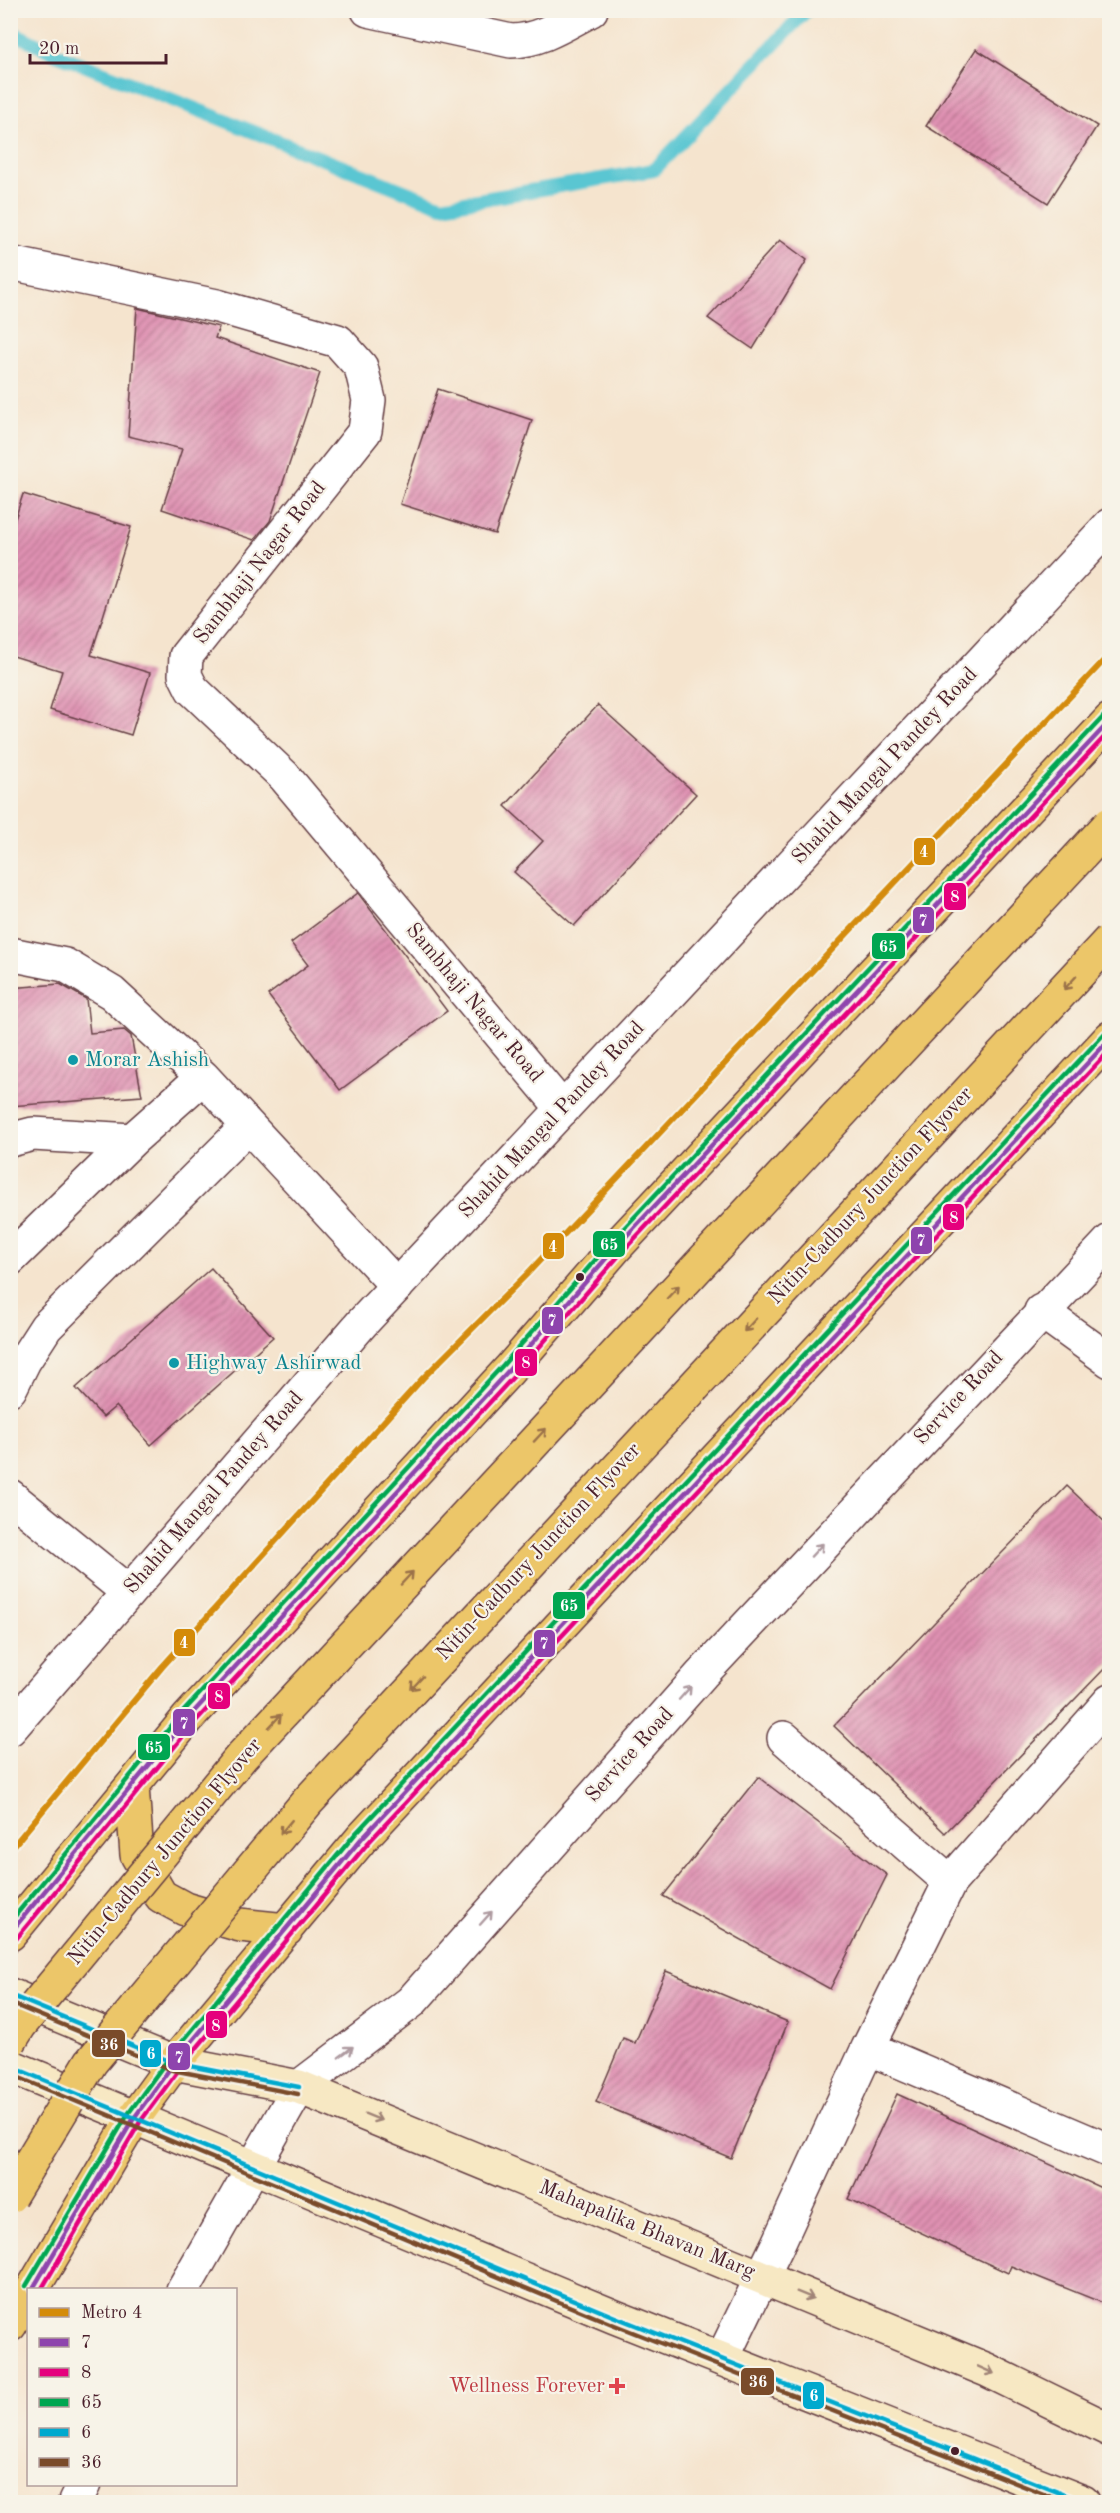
<svg xmlns="http://www.w3.org/2000/svg" width="1120" height="2513" viewBox="0 0 1120 2513" font-family="'Old Standard TT',serif">
<defs>
<pattern id="building-hatch" width="6" height="6" patternUnits="userSpaceOnUse" patternTransform="scale(1.5)"><rect width="6" height="6" fill="#df91b2"/><path d="M-1 1l2-2M0 6l6-6M5 7l2-2" fill="none" stroke="#b77691"/></pattern>
</defs>
<rect width="100%" height="100%" fill="#f7f3e8"/>
<filter id="ink" filterUnits="userSpaceOnUse"><feTurbulence type="fractalNoise" baseFrequency=".0167" numOctaves="2"/><feDisplacementMap in="SourceGraphic" scale="12" xChannelSelector="R" yChannelSelector="G"/><feConvolveMatrix kernelMatrix="1 2 1 2 8 2 1 2 1" color-interpolation-filters="sRGB"/></filter>
<filter id="wash" filterUnits="userSpaceOnUse"><feTurbulence type="fractalNoise" baseFrequency=".008" numOctaves="4" result="noise"/><feDisplacementMap in="SourceGraphic" scale="24" xChannelSelector="R" yChannelSelector="G"/><feGaussianBlur stdDeviation="1.35" result="paint"/><feColorMatrix in="noise" values="0 0 0 0 0 0 0 0 0 0 0 0 0 0 0 0 0 1.4 0 .05"/><feComposite in="paint" operator="in"/></filter>
<g filter="url(#wash)">
<rect width="100%" height="100%" fill="#f5e4ce"/>
<g fill="none" stroke-linecap="round" stroke-linejoin="round">
<path stroke="#5ac6d2" stroke-width="14" d="M10 31 56 54 442 206 654 170 807 10"/>
</g>
<g id="blocks">
<path fill="url(#building-hatch)" d="M976 49 1097 126 1048 203 926 126Z
M780 240 807 260 753 349 708 318Z
M137 308 219 327 215 338 320 373 270 521 254 540 162 509 182 449 128 436Z
M438 389 532 420 495 534 400 504Z
M23 494 131 527 91 655 150 673 131 735 50 710 62 671 10 655V535Z
M598 705 696 794 574 926 514 872 543 841 505 806Z
M358 893 447 1011 340 1090 268 995 308 965 291 943Z
M60 984 86 999 90 1033 124 1030 131 1036 142 1096 10 1106V988Z
M211 1268 273 1337 151 1445 116 1406 103 1417 76 1388Z
M1067 1486 1110 1527V1663L945 1833 834 1726Z
M758 1777 887 1875 830 1989 663 1896Z
M666 1971 788 2022 731 2158 596 2102 623 2038 635 2043Z
M897 2094 1110 2192V2306L1011 2266 1008 2273 848 2199Z"/>
</g>
</g>
<g filter="url(#ink)">
<use href="#blocks" fill-opacity="0" stroke="#643d43" stroke-width="1.5"/>
<g fill="none" stroke-linecap="round" stroke-linejoin="round">
<defs>
<path id="minor" d="M368 10 511 41C540 41 566 23 591 10
M10 263 217 306 338 341 361 367 369 400 365 431 186 656 185 675 192 689 284 776 563 1109
M10 954 65 965 112 993 203 1077
M10 1140 33 1134 132 1140
M10 1259 132 1140 203 1077 397 1286
M1041 1311 1110 1361
M10 1389 24 1361 46 1327 248 1126
M10 1496 128 1592
M784 1738 950 1882
M868 2048 1110 2151
M722 2359 777 2246 868 2048 950 1882 1110 1701"/>
<path id="tertiary" d="M10 1729 362 1323 1110 525
M183 2290 299 2087 411 2002 702 1674 1110 1241
M75 2502 84 2484"/>
<path id="secondary" d="M10 1995 174 2063 299 2087 987 2370 1110 2430
M10 2066 615 2317 1083 2502"/>
<path id="trunk" d="M132 1786 137 1855 161 1896 185 1909 240 1925 286 1930
M10 1934 188 1718 509 1370 616 1247 1110 720
M32 2290 134 2118 174 2063 362 1838 1110 1038
M10 2325 28 2295"/>
</defs>
<use href="#minor" stroke="#643d43" stroke-width="36"/>
<use href="#tertiary" stroke="#643d43" stroke-width="36"/>
<use href="#secondary" stroke="#643d43" stroke-width="36"/>
<use href="#trunk" stroke="#643d43" stroke-width="36"/>
<use href="#minor" stroke="#fff" stroke-width="33"/>
<use href="#tertiary" stroke="#fff" stroke-width="33"/>
<use href="#secondary" stroke="#f7e8c3" stroke-width="33"/>
<use href="#trunk" stroke="#ecc669" stroke-width="33"/>
<defs>
<path id="trunk-bridge" d="M10 2041 20 2025 242 1756 1110 824
M10 2196 91 2062 308 1801 1110 940"/>
</defs>
<use href="#trunk-bridge" stroke="#643d43" stroke-width="36" stroke-linecap="butt"/>
<use href="#trunk-bridge" stroke="#ecc669" stroke-width="33"/>
<defs>
<path id="bus-1" d="M10 1933 188 1718 509 1370 616 1247 1110 721
M32 2290 134 2118 174 2063 362 1838 1110 1039"/>
<path id="bus-2" d="M16 1939 194 1723 515 1375 622 1252 1110 731
M41 2290 140 2122 180 2068 368 1843 1110 1050"/>
<path id="bus-3" d="M10 1922 182 1713 503 1365 611 1242 1105 715
M26 2286 128 2114 168 2059 356 1833 1105 1033"/>
<path id="bus-4" d="M10 1995 174 2063 299 2087
M10 2066 615 2317 1083 2502"/>
<path id="bus-5" d="M10 2003 172 2070 298 2094
M10 2074 612 2324 1064 2502"/>
</defs>
<use href="#bus-1" stroke="#f7f3e8" stroke-width="9"/>
<use href="#bus-2" stroke="#f7f3e8" stroke-width="9"/>
<use href="#bus-3" stroke="#f7f3e8" stroke-width="9"/>
<use href="#bus-4" stroke="#f7f3e8" stroke-width="9"/>
<use href="#bus-5" stroke="#f7f3e8" stroke-width="9"/>
<use href="#bus-1" stroke="#8e44ad" stroke-width="4.5"/>
<use href="#bus-2" stroke="#e5007d" stroke-width="4.5"/>
<use href="#bus-3" stroke="#00a651" stroke-width="4.5"/>
<use href="#bus-4" stroke="#00a9ce" stroke-width="4.5"/>
<use href="#bus-5" stroke="#7a4b2a" stroke-width="4.5"/>
<defs>
<path id="metro-1" d="M10 1850 162 1667 423 1378 527 1274 1110 654"/>
</defs>
<use href="#metro-1" stroke="#f7f3e8" stroke-width="10"/>
<use href="#metro-1" stroke="#d48b09" stroke-width="6"/>
</g>
<defs><path id="oneway-shaft" d="M-6 0H5M1.5-3L5.5 0L1.5 3" fill="none" stroke-width="1.6" stroke-linecap="round" stroke-linejoin="round" transform="scale(1.5)"/></defs>
<g stroke="#9b724a">
<use href="#oneway-shaft" transform="translate(1070 983) rotate(133)"/>
<use href="#oneway-shaft" transform="translate(673 1292) rotate(-47)"/>
<use href="#oneway-shaft" transform="translate(750 1325) rotate(133)"/>
<use href="#oneway-shaft" transform="translate(540 1435) rotate(-47)"/>
<use href="#oneway-shaft" transform="translate(407 1578) rotate(-47)"/>
<use href="#oneway-shaft" transform="translate(417 1683) rotate(133)"/>
<use href="#oneway-shaft" transform="translate(275 1721) rotate(-47)"/>
<use href="#oneway-shaft" transform="translate(286 1827) rotate(130)"/>
</g>
<g stroke="#ae9aa0">
<use href="#oneway-shaft" transform="translate(817 1550) rotate(-47)"/>
<use href="#oneway-shaft" transform="translate(685 1693) rotate(-48)"/>
<use href="#oneway-shaft" transform="translate(486 1918) rotate(-48)"/>
<use href="#oneway-shaft" transform="translate(346 2052) rotate(-37)"/>
</g>
<g stroke="#a08477">
<use href="#oneway-shaft" transform="translate(373 2117) rotate(22)"/>
<use href="#oneway-shaft" transform="translate(805 2295) rotate(22)"/>
<use href="#oneway-shaft" transform="translate(986 2370) rotate(24)"/>
</g>
</g>
<g fill="#0f9aa8" stroke="#f7f3e8" stroke-width="2">
<circle cx="73" cy="1060" r="6"/>
<circle cx="174" cy="1363" r="6"/>
</g>
<g fill="#4a1f2b" stroke="#f7f3e8" stroke-width="2">
<circle cx="580" cy="1277" r="5"/>
<circle cx="955" cy="2451" r="5"/>
</g>
<path fill="#e0444e" stroke="#f7f3e8" stroke-width="2" d="M614 2377h6v6h6v6h-6v6h-6v-6h-6v-6h6z"/>
<g text-anchor="middle" dominant-baseline="central" stroke-width="4.5" stroke-linejoin="round" paint-order="stroke">
<g font-size="21" fill="#4a1f2b" stroke="#f7f3e8">
<text transform="translate(260 563) rotate(-52)">Sambhaji Nagar Road</text>
<text transform="translate(885 766) rotate(-47)">Shahid Mangal Pandey Road</text>
<text transform="translate(474 1003) rotate(50)">Sambhaji Nagar Road</text>
<text transform="translate(552 1120) rotate(-47)">Shahid Mangal Pandey Road</text>
<text transform="translate(871 1196) rotate(-47)">Nitin-Cadbury Junction Flyover</text>
<text transform="translate(959 1398) rotate(-47)">Service Road</text>
<text transform="translate(214 1493) rotate(-49)">Shahid Mangal Pandey Road</text>
<text transform="translate(539 1552) rotate(-47)">Nitin-Cadbury Junction Flyover</text>
<text transform="translate(630 1755) rotate(-48)">Service Road</text>
<text transform="translate(165 1852) rotate(-50)">Nitin-Cadbury Junction Flyover</text>
<text transform="translate(647 2230) rotate(22)">Mahapalika Bhavan Marg</text>
</g>
<g font-size="21" fill="#0d838f" stroke="#f7f3e8" text-anchor="start">
<text x="85" y="1060">Morar Ashish</text>
<text x="186" y="1363">Highway Ashirwad</text>
</g>
<g font-size="21" fill="#be3a42" stroke="#f7f3e8" text-anchor="end">
<text x="605" y="2386">Wellness Forever</text>
</g>
</g>
<g stroke="#f7f3e8" stroke-width="2">
<rect x="913" y="837" width="23" height="29" rx="6" fill="#d48b09"/>
<rect x="943" y="882" width="24" height="29" rx="6" fill="#e5007d"/>
<rect x="912" y="906" width="23" height="28" rx="6" fill="#8e44ad"/>
<rect x="871" y="932" width="35" height="28" rx="6" fill="#00a651"/>
<rect x="942" y="1203" width="23" height="28" rx="6" fill="#e5007d"/>
<rect x="910" y="1226" width="23" height="29" rx="6" fill="#8e44ad"/>
<rect x="592" y="1230" width="34" height="28" rx="6" fill="#00a651"/>
<rect x="542" y="1232" width="23" height="28" rx="6" fill="#d48b09"/>
<rect x="541" y="1306" width="23" height="29" rx="6" fill="#8e44ad"/>
<rect x="514" y="1348" width="24" height="29" rx="6" fill="#e5007d"/>
<rect x="552" y="1591" width="34" height="29" rx="6" fill="#00a651"/>
<rect x="173" y="1628" width="23" height="29" rx="6" fill="#d48b09"/>
<rect x="533" y="1629" width="23" height="29" rx="6" fill="#8e44ad"/>
<rect x="207" y="1682" width="24" height="28" rx="6" fill="#e5007d"/>
<rect x="172" y="1708" width="24" height="29" rx="6" fill="#8e44ad"/>
<rect x="137" y="1733" width="34" height="28" rx="6" fill="#00a651"/>
<rect x="205" y="2010" width="23" height="29" rx="6" fill="#e5007d"/>
<rect x="91" y="2029" width="35" height="29" rx="6" fill="#7a4b2a"/>
<rect x="139" y="2039" width="23" height="29" rx="6" fill="#00a9ce"/>
<rect x="167" y="2042" width="24" height="29" rx="6" fill="#8e44ad"/>
<rect x="740" y="2367" width="35" height="29" rx="6" fill="#7a4b2a"/>
<rect x="802" y="2381" width="23" height="29" rx="6" fill="#00a9ce"/>
</g>
<g font-size="16" text-anchor="middle" font-weight="bold" fill="#fff">
<text x="924" y="857">4</text>
<text x="955" y="902">8</text>
<text x="923" y="926">7</text>
<text x="888" y="952">65</text>
<text x="954" y="1223">8</text>
<text x="921" y="1246">7</text>
<text x="609" y="1250">65</text>
<text x="553" y="1252">4</text>
<text x="552" y="1326">7</text>
<text x="526" y="1368">8</text>
<text x="569" y="1611">65</text>
<text x="184" y="1648">4</text>
<text x="544" y="1649">7</text>
<text x="219" y="1702">8</text>
<text x="184" y="1729">7</text>
<text x="154" y="1753">65</text>
<text x="216" y="2031">8</text>
<text x="109" y="2050">36</text>
<text x="151" y="2059">6</text>
<text x="179" y="2063">7</text>
<text x="758" y="2387">36</text>
<text x="814" y="2401">6</text>
</g>
<rect width="1120" height="2513" fill="none" stroke="#f7f3e8" stroke-width="36"/>
<rect x="27" y="2288" width="210" height="198" fill="#f7f3e8" stroke="#b29e9c" stroke-width="1.5"/>
<rect x="39" y="2308" width="30" height="9" fill="#d48b09" stroke="#b29e9c" stroke-width="1.5"/>
<text x="81" y="2318" font-size="18" fill="#4a1f2b">Metro 4</text>
<rect x="39" y="2338" width="30" height="9" fill="#8e44ad" stroke="#b29e9c" stroke-width="1.5"/>
<text x="81" y="2348" font-size="18" fill="#4a1f2b">7</text>
<rect x="39" y="2368" width="30" height="9" fill="#e5007d" stroke="#b29e9c" stroke-width="1.5"/>
<text x="81" y="2378" font-size="18" fill="#4a1f2b">8</text>
<rect x="39" y="2398" width="30" height="9" fill="#00a651" stroke="#b29e9c" stroke-width="1.5"/>
<text x="81" y="2408" font-size="18" fill="#4a1f2b">65</text>
<rect x="39" y="2428" width="30" height="9" fill="#00a9ce" stroke="#b29e9c" stroke-width="1.5"/>
<text x="81" y="2438" font-size="18" fill="#4a1f2b">6</text>
<rect x="39" y="2458" width="30" height="9" fill="#7a4b2a" stroke="#b29e9c" stroke-width="1.5"/>
<text x="81" y="2468" font-size="18" fill="#4a1f2b">36</text>
<path d="M30 54v9h136v-9" fill="none" stroke="#4a1f2b" stroke-width="3"/>
<text x="39" y="54" font-size="18" fill="#4a1f2b" stroke="#f7f3e8" stroke-width="4.5" paint-order="stroke">20 m</text>
</svg>
